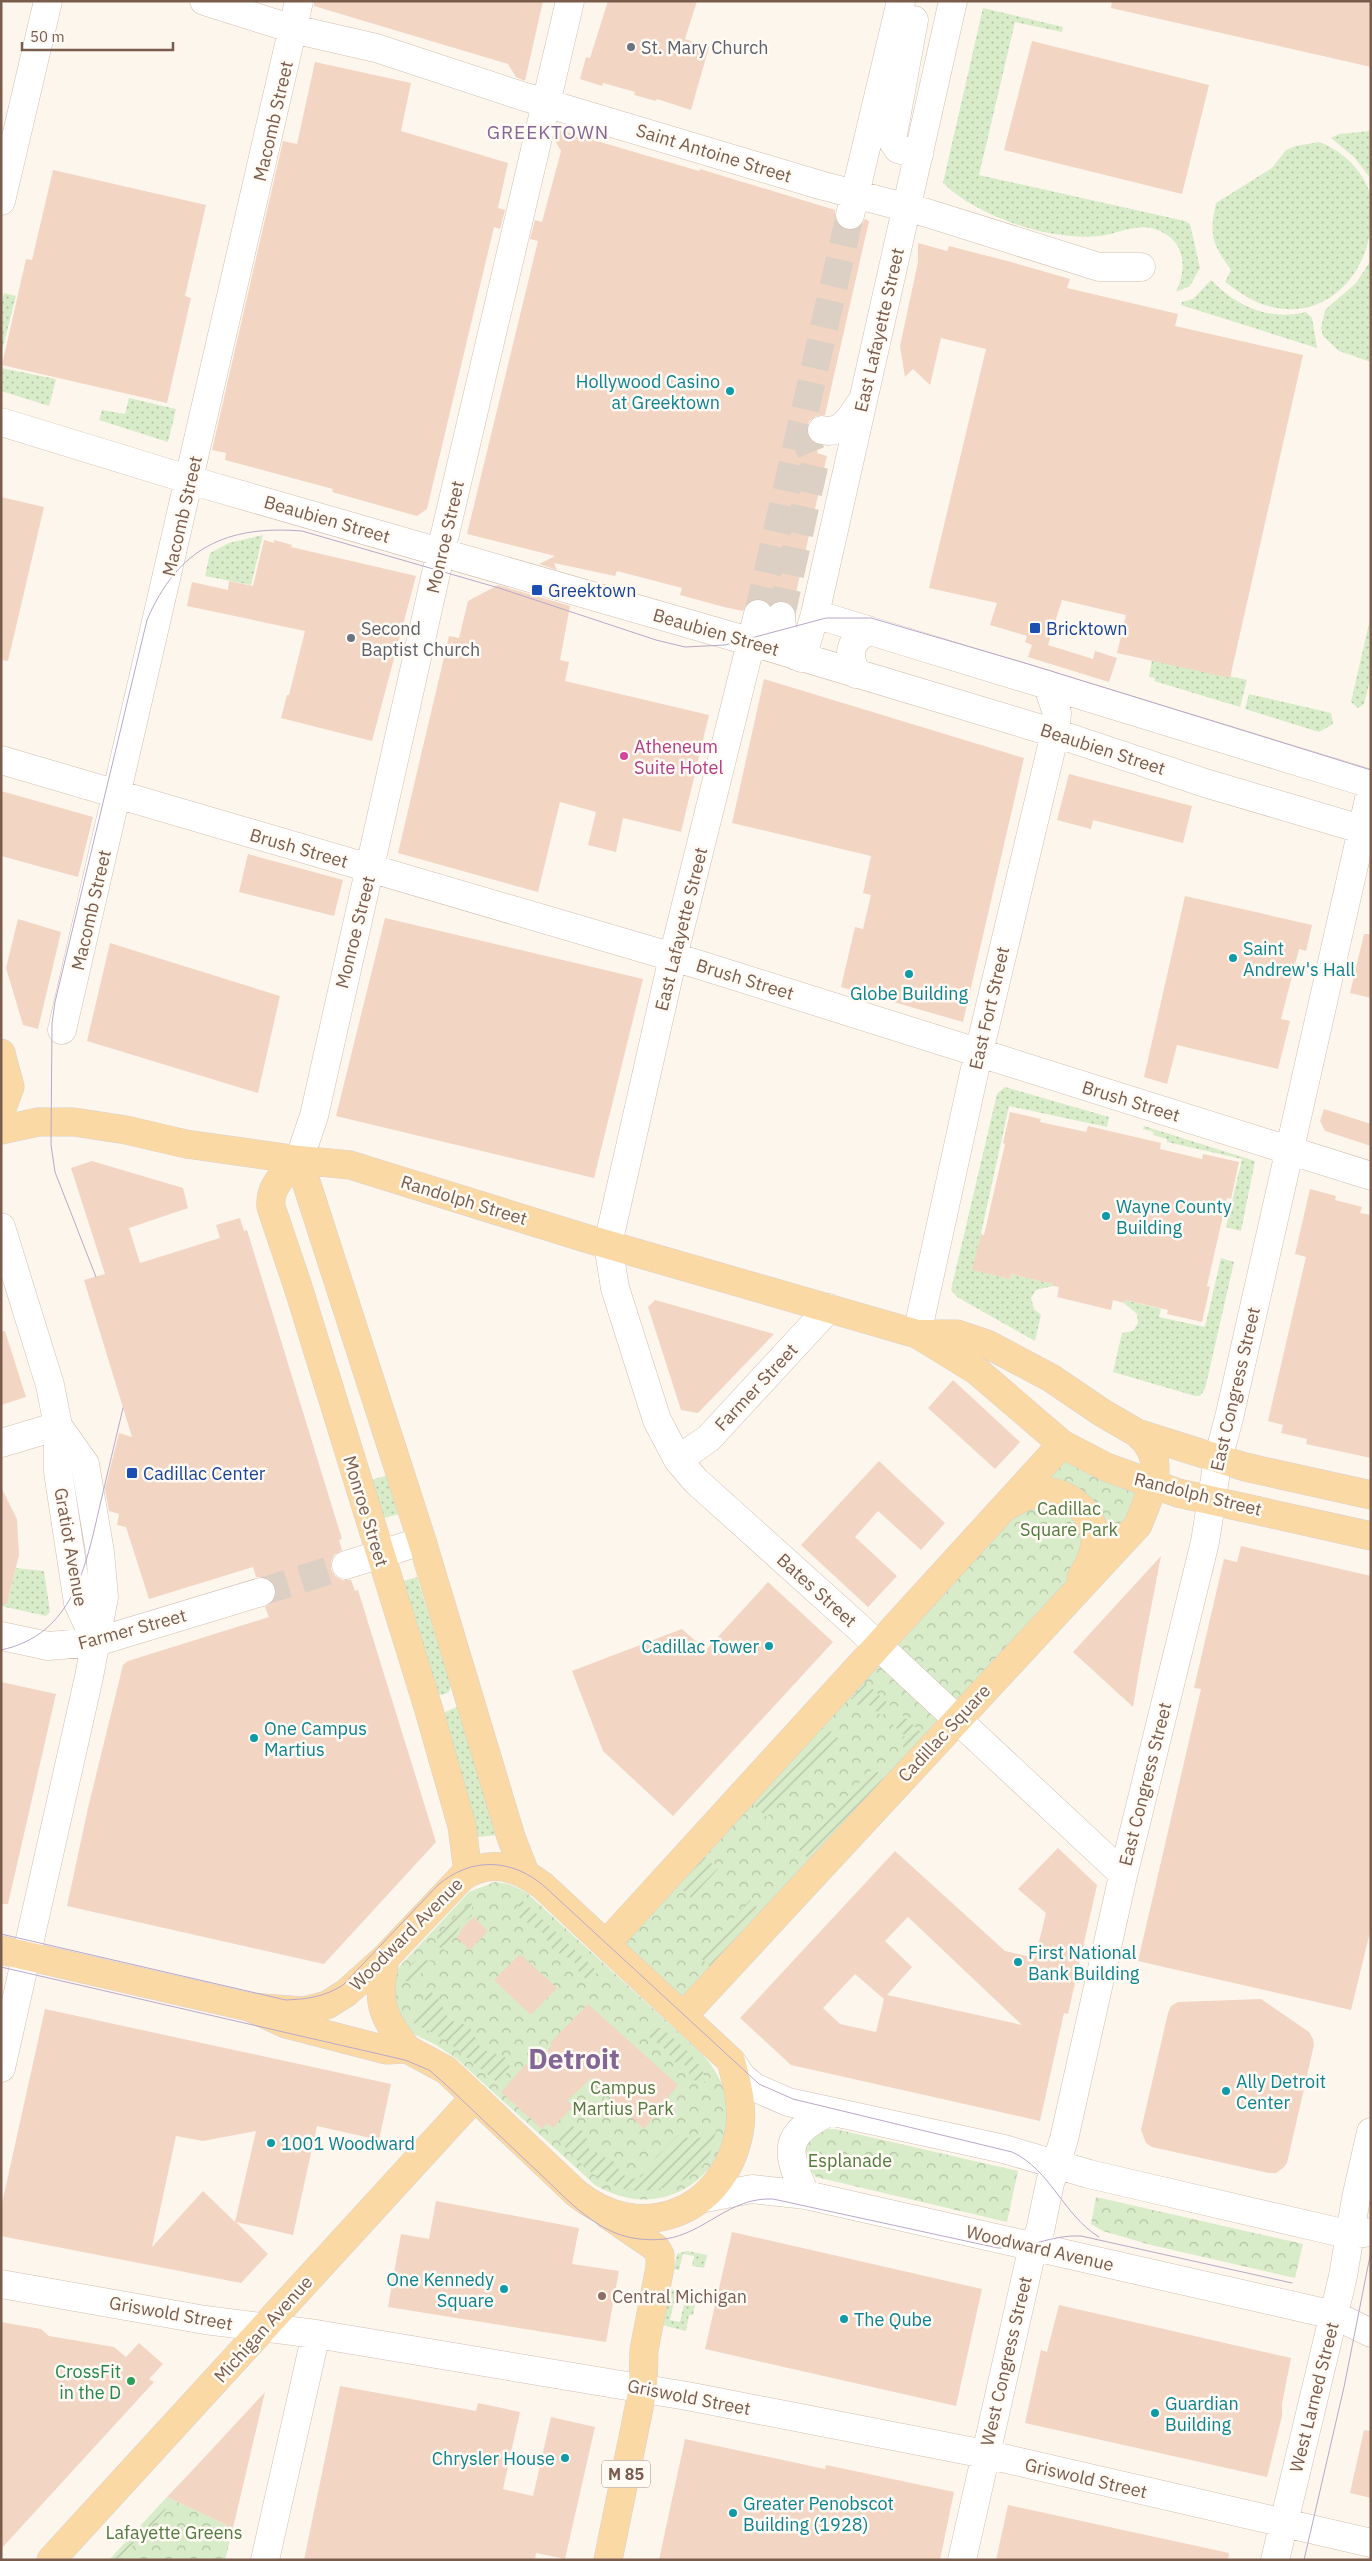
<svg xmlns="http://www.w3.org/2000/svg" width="1372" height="2561" viewBox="0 0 1372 2561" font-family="'IBM Plex Sans',sans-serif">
<defs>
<pattern id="grass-dots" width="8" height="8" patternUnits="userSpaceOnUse" patternTransform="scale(1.25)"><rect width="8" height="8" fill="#d8ecc9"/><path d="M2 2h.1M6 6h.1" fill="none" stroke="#b4c2a5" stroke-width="1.8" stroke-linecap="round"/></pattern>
<pattern id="forest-crowns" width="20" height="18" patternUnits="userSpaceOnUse" patternTransform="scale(1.25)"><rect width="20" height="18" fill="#d8ecc9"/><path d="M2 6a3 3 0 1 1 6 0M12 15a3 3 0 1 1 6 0" fill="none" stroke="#b4c2a5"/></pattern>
<pattern id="garden-furrows" width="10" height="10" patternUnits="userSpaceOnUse" patternTransform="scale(1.25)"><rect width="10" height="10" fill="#d8ecc9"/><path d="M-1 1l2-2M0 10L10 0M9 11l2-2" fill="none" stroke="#b4c2a5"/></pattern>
</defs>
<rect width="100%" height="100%" fill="#fdf6ec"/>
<path fill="url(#grass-dots)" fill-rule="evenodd" d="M983 8 1063 27 1062 32 1015 22 979 175 1185 221 1190 224 1200 268 1190 286 1176 292C1188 267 1185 239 1155 229 1136 223 1118 234 1099 236 1050 241 978 217 943 183Z
M1371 131V179L1354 157 1331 138 1339 134Z
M1319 142C1340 150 1359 166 1368 188 1372 197 1371 209 1371 218 1371 272 1326 323 1268 306 1252 302 1238 291 1225 282L1231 270C1212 243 1209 237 1216 203L1272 168 1286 150 1296 146Z
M1371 260V362L1339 351 1323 336 1321 328 1325 310 1356 283Z
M1211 280C1237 307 1269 321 1306 312L1312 318 1317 348 1181 305 1182 302 1193 299Z
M4 293 16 296 1 354V304Z
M1 368 56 379 49 406 1 391Z
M129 398 176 409 168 442 99 420 102 410 125 414Z
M263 535 251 585 205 576 210 553 229 543Z
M1371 615V676L1364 704 1358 708 1351 702Z
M1152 660 1247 680 1240 707 1154 681 1155 678 1149 677Z
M1249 694 1331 713 1333 724 1319 732 1245 709Z
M1005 1087 1109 1117 1107 1127 1009 1106 973 1270 1010 1279 1011 1274 1053 1284V1286L1036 1290 1031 1298 1034 1309 1041 1315 1035 1341 957 1297 951 1290 997 1094Z
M1144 1126 1255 1161 1241 1231 1226 1227 1242 1159 1167 1142V1139L1153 1135 1154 1132 1143 1129Z
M1221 1258 1234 1262 1205 1389 1200 1396H1195L1113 1372 1122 1333 1133 1331 1138 1323 1137 1314 1124 1303 1125 1300 1161 1309 1159 1317 1205 1327Z
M388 1475 400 1514 383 1518 371 1480Z
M16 1568 44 1571 50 1612 46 1616 1 1606V1599L8 1600Z
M417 1577 451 1685 449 1692 442 1695 438 1694 400 1582Z
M457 1707 459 1708 499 1835 477 1837 443 1713Z
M687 2251 707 2255 704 2268 692 2266 694 2256 683 2254 679 2270 674 2269 677 2254Z
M669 2289 697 2295 693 2315H689L686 2331 662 2325ZM676 2292 686 2295 680 2322 670 2320Z"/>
<path fill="url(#forest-crowns)" d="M1062 1444 1154 1485 1138 1525 683 2016 606 1944Z
M495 1882 509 1884 526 1892 700 2052C774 2126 688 2240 595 2185L457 2059 436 2045 412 2033 396 2016 394 1975 399 1967 469 1892Z
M826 2129H835L1018 2171 1007 2222 816 2177 803 2162 805 2142Z
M1096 2197 1303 2244 1295 2278 1151 2245 1103 2231 1091 2224Z
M167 2497 233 2528 225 2560H109Z"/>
<path fill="url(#garden-furrows)" d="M866 1683 891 1706 882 1716 868 1704 863 1710 851 1699Z
M901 1714 925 1736 909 1752 899 1743 905 1736 892 1724Z
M826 1727 839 1739 767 1817 753 1805Z
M873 1768 885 1779 810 1860 798 1849Z
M705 1857 718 1869 691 1898 679 1886Z
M518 1899 524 1902 598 1972 588 1980C578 1975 579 1969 574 1961L553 1950 542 1932 517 1916 519 1907Z
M750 1900 762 1912 710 1967 699 1956Z
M472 1903V1916L462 1923 446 1951 437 1946V1935L463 1909Z
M422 1958 434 1963 423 1969 417 1982 405 1981C404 1970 412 1960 422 1958Z
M431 1992 437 1996 449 2020 463 2024 471 2029 481 2049 505 2057 511 2069 498 2083 447 2041 414 2023V2015L424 2008 426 1994Z
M654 2028H662C676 2042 706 2062 705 2083L693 2080 689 2074 690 2070 683 2064 675 2062 663 2047 650 2038 649 2035Z
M570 2125 585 2132 589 2149 603 2157 611 2159C617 2164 619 2173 627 2177 646 2185 650 2161 659 2154 664 2150 675 2139 678 2135 692 2141 707 2140 717 2127 714 2138 712 2152 707 2160 699 2172 688 2178 676 2183 627 2205 587 2177 558 2138Z
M161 2504 166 2509 120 2560 114 2555Z"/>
<path fill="#f3d5c3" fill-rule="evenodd" d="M314 1H543L525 81 516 77 508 64 314 6Z
M608 1H697L685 39 709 47 691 110 657 99 656 101 634 95 635 92 603 83 602 86 580 79 586 57 590 58Z
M1112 1H1371V67L1111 8Z
M1032 41 1209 85 1182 194 1004 150Z
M315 62 411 83 401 131 508 163 498 208 505 210 500 229 494 227 427 509 417 516 332 492 333 489 225 460 226 453 212 450 283 141 297 144Z
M556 129 699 171 700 169 835 210V220L839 226 846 230H855L861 226 865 219 869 221 825 415 816 416 809 421 807 428 808 436 819 445 817 453 827 456 793 606 780 600 770 605 761 599H754L747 603 743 611 724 607 680 595 682 588 617 571 615 576 554 563 557 570 539 564 555 556 467 534 538 241 530 239 535 220 542 222 561 151 554 139Z
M53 170 206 205 185 296 191 298 167 403 2 365 26 259 32 260Z
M918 243 947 251 949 246 1011 262 1070 279 1067 288 1178 314 1175 326 1303 355 1230 678 1117 653 1126 615 1062 600 1048 645 1093 659 1095 651 1117 658 1109 682 1028 657 1032 645 1025 642 1027 636 990 625 997 603 929 588 986 349 941 338 930 385 913 369 905 377 900 346 918 262Z
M1 497 44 507 8 661 1 660Z
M264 540 274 543V540L292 545 291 547 416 576 372 741 281 718 287 695H289L305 631 187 606 192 582 228 590 229 581 253 586Z
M498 585 570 606 560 660 569 662 565 681 709 715 681 832 623 818 616 852 588 845 596 812 560 802 538 892 398 853 449 636 459 638 468 601Z
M764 679 1024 758 963 1022 841 987 855 927 863 929 871 895 863 893 871 856 732 823Z
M1069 774 1192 806 1183 843 1093 820 1091 829 1057 820Z
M1 791 93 817 78 877 1 856Z
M248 854 343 880 334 916 239 892Z
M1185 896 1312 925 1306 951 1299 949 1281 1019 1290 1021 1278 1069 1177 1045 1167 1084 1144 1077Z
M385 918 643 979 594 1178 336 1116Z
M18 919 61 932 38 1029 23 1025 6 968Z
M1364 934H1371V998L1350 993Z
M110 943 280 996 258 1093 87 1041Z
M1324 1109 1371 1124V1146L1325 1131 1320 1121Z
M1010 1112 1041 1119 1040 1122 1086 1132 1088 1126 1161 1143 1160 1149 1202 1159 1203 1154 1239 1162 1231 1199 1227 1198 1207 1286 1210 1287 1202 1322 1167 1314 1168 1310 1125 1300 1124 1303 1113 1300 1111 1310 1057 1297 1059 1287 1053 1286V1284L1011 1274 1010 1279 972 1270 981 1234 984 1235 1005 1144 1003 1143Z
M92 1161 183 1188 188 1208 129 1228 140 1263 220 1238 216 1225 240 1218 244 1231 247 1230 342 1539 339 1540 342 1550 334 1555 331 1562V1569L335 1576 342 1580H351L355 1591 358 1590 436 1842 324 1964 67 1906 88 1808 123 1665 128 1661 269 1617 265 1607 273 1602 276 1595V1588L272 1581 265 1577H256L253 1567 149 1599 126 1527 117 1525 119 1514 109 1511 105 1489 119 1433 132 1437 84 1280 105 1274 71 1168Z
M1310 1189 1336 1196 1335 1200 1362 1207 1360 1213 1371 1215V1458L1306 1444 1307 1439 1281 1433 1283 1425 1268 1421 1306 1257 1295 1254Z
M655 1300 694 1311 774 1334 698 1413 681 1410 648 1307Z
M1 1331H5L26 1397 1 1405Z
M953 1380 1020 1442 995 1469 928 1408Z
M879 1461 945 1523 921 1550 878 1511 855 1537 897 1576 868 1607 801 1545Z
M1 1487 17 1519 19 1555 7 1604 1 1603Z
M1241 1546 1371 1576V1928L1351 2010 1138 1961 1201 1689 1194 1688 1224 1559 1237 1562Z
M1161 1556 1140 1665 1133 1707 1073 1652Z
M768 1582 833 1642 673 1816 603 1751 572 1671 682 1629 706 1650Z
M1 1682 56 1694 8 1904H1Z
M1058 1848 1097 1885 1068 2014 1064 2013 1040 2121 791 2065 740 2018 895 1851 1005 1951 1035 1958 1046 1913 1018 1889ZM908 1917 1022 2025 887 1995 912 1967 885 1941ZM855 1974 884 1999 876 2032 840 2024 823 2008Z
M474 1917 488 1931 470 1950 457 1938 463 1927Z
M520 1954 557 1988 531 2015 494 1980Z
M1261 1999 1309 2032 1313 2039 1314 2045 1287 2163 1283 2168 1276 2173H1269L1152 2147 1146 2143 1141 2130 1168 2013 1171 2006 1178 2002Z
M588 2004 678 2085 644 2129 591 2078 567 2101 573 2106 553 2128 547 2123 542 2129 501 2092 526 2064 532 2069 552 2045 550 2043Z
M45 2009 391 2084 379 2140 317 2126 293 2235 236 2222 268 2254 241 2283 1 2236V2208ZM256 2131 235 2222 203 2191 152 2247 176 2136 203 2141Z
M436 2201 579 2228 572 2264 619 2271 606 2342 388 2307 401 2234 429 2239Z
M732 2232 982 2289 956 2406 705 2349Z
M1059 2305 1291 2358 1282 2404V2416L1267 2477 1025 2423 1041 2350 1047 2352Z
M1 2322 41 2329 49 2336 114 2347 126 2357 139 2343 163 2364 149 2379 154 2382 1 2549Z
M340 2386 476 2411 478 2403 520 2412 503 2489 533 2496 551 2417 595 2427 565 2559 536 2553 535 2560H304Z
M265 2392 233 2528 167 2497 202 2460Z
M1364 2430 1371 2431V2498L1350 2493Z
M685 2439 825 2469 826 2465 954 2492 940 2560H659Z
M1008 2505 1229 2553 1228 2560H996Z"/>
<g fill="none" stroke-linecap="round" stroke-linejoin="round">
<path stroke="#dcd0c4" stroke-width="28" stroke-dasharray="28 14" stroke-linecap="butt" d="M758 614 850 215
M781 616 815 462 801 428
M261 1592 346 1565"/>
<defs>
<path id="minor" d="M204 1 293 29 376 48 522 96 820 185 927 213 1099 267H1141
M914 20 892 140 898 149 919 155
M1 201 48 1
M850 215 901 1
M1 422 207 485 752 642 1055 733 1205 783 1371 832
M822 430C842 435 850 418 860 404
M758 614 673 957 608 1244 615 1288 657 1420 678 1460 696 1481 856 1625 1123 1874
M815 614 1371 784
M781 616 783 640 796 656
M802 658 815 614 953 1
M856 674C848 652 848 644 868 630
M1 760 700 965 1371 1176
M62 1030 299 1
M299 1160 314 1116 441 551 570 1
M1 1227 50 1385 58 1426V1472L78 1603 96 1642
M917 1334 974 1073 1055 733 1057 713 1047 684
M1 1443 58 1426
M678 1460 709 1438 829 1308
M346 1565 422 1541
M1 1636 48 1646 96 1642 261 1592
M731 2061 742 2077 754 2087 788 2102 1004 2149 1089 2174 1351 2235 1371 2232
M1 2068 89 1677 104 1597 100 1552 85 1464 58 1426
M806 2195C784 2150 783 2134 831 2111
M705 2198 752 2189 806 2195 1334 2315 1371 2333
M1 2284 205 2320 316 2334 687 2396 985 2454 1371 2543
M265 2560 316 2334
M962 2560 1033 2246 1040 2231 1050 2183 1064 2139 1122 1880 1205 1542 1218 1459 1229 1418 1371 790
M1275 2560 1343 2276 1356 2198 1371 2132"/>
<path id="major" d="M1 1053 10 1087 1 1111
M1 1130 38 1122H74L126 1130 186 1144 299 1160 350 1165 585 1238 917 1334 977 1371 1062 1444 1106 1467 1178 1493 1371 1536
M299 1160C284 1175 269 1185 271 1207L298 1287 428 1707 462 1826 468 1873
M299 1160 422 1541 511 1837 525 1873
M919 1334H957L987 1344 1051 1378 1101 1412 1137 1433 1245 1467 1371 1495
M1009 1505C1017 1501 1025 1496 1034 1493 1061 1485 1094 1510 1095 1538 1096 1552 1088 1566 1081 1578
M606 1944 1062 1444
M1 1950 249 2007 303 2011 327 2005 346 1993 385 1958 462 1877C491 1858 518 1867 543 1886L731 2061C737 2084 744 2109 739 2133 723 2214 640 2245 576 2193L446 2070 407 2049 386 2050 286 2024 249 2007
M385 1958C377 2005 380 2011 407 2049
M683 2016 1138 1525C1150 1493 1170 1460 1137 1433
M608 2215 656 2248 660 2255V2267L644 2350 643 2388 608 2560
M51 2560 475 2097"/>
</defs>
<use href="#minor" stroke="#d1beb0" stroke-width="29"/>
<use href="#major" stroke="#dad1cd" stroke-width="29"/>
<use href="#minor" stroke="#fff" stroke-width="28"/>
<use href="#major" stroke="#fbd9a5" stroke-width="28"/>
<path stroke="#b9a8c9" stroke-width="1" d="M96 1277 55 1172 51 1145 52 1023 55 1002 147 620C178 548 226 525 302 531L499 588 656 640 685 647 725 645 826 618H871L1025 663 1371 770
M1 1650C73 1635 86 1566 100 1505 108 1473 115 1440 123 1408
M1 1934 286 2000C308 1999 324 1997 343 1985L438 1885C471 1857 511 1858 544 1886L759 2084 793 2099 1012 2152C1051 2170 1063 2215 1099 2237
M1 1967 405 2060 429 2070 443 2082C474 2112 506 2141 537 2171 560 2192 583 2219 613 2232 629 2239 648 2241 665 2239 706 2233 729 2197 773 2199L998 2248C1027 2250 1052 2234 1081 2236L1292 2283
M1304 2560 1344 2387 1371 2251"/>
</g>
<g fill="#6b7280" stroke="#fffaf3" stroke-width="2">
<circle cx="631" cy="47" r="5"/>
<circle cx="351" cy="638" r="5"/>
</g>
<g fill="#0f9aa8" stroke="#fffaf3" stroke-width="2">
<circle cx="730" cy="391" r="5"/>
<circle cx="1233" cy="958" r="5"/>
<circle cx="909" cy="974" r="5"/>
<circle cx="1106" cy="1216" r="5"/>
<circle cx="769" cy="1646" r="5"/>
<circle cx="254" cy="1738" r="5"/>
<circle cx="1018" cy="1962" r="5"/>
<circle cx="1226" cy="2091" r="5"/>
<circle cx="271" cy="2143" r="5"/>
<circle cx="504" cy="2289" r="5"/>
<circle cx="844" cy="2319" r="5"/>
<circle cx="1155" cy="2413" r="5"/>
<circle cx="565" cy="2458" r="5"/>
<circle cx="733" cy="2513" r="5"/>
</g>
<g fill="#1a4fb4" stroke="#fffaf3" stroke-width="2">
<rect x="531" y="584" width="12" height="12" rx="2.5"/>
<rect x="1029" y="622" width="12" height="12" rx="2.5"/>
<rect x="126" y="1467" width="12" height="12" rx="2.5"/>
</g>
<circle fill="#d1479c" stroke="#fffaf3" stroke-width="2" cx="624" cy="756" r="5"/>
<circle fill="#8d6e63" stroke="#fffaf3" stroke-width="2" cx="602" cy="2296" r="5"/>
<circle fill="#2e9e5b" stroke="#fffaf3" stroke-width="2" cx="131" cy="2381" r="5"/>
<g text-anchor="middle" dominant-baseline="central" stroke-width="5" stroke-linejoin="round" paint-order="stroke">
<rect fill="#fffaf3" stroke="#a28b7f" stroke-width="1" x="602" y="2460.5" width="48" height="27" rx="4"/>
<g font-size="16" font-weight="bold" fill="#7a5c4d">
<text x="626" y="2474">M 85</text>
</g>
<g font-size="18" fill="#5b616d" stroke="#fffaf3" text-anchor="start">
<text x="641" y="47">St. Mary Church</text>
<text x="361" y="628">Second<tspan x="361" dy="21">Baptist Church</tspan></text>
</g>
<g font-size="18" fill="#7a5c4d" stroke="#fffaf3">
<text transform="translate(273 121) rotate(-77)">Macomb Street</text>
<text transform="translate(714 153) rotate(17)">Saint Antoine Street</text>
<text transform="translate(879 330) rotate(-77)">East Lafayette Street</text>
<text transform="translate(182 516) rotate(-77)">Macomb Street</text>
<text transform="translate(327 519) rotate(16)">Beaubien Street</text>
<text transform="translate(445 537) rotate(-77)">Monroe Street</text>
<text transform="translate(716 632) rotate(16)">Beaubien Street</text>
<text transform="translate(1103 749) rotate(18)">Beaubien Street</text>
<text transform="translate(299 848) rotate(16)">Brush Street</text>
<text transform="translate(91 910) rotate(-77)">Macomb Street</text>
<text transform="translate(681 929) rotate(-76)">East Lafayette Street</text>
<text transform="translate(355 932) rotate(-76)">Monroe Street</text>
<text transform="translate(745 979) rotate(17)">Brush Street</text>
<text transform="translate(989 1008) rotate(-77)">East Fort Street</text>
<text transform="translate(1131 1101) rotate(17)">Brush Street</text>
<text transform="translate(464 1200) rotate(17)">Randolph Street</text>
<text transform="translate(756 1387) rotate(-47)">Farmer Street</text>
<text transform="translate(1235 1389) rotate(-77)">East Congress Street</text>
<text transform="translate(1198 1494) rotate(14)">Randolph Street</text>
<text transform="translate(366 1511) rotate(73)">Monroe Street</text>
<text transform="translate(71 1547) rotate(80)">Gratiot Avenue</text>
<text transform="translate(817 1590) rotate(42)">Bates Street</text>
<text transform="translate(132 1629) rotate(-15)">Farmer Street</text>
<text transform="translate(944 1733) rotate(-47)">Cadillac Square</text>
<text transform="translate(1145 1784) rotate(-76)">East Congress Street</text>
<text transform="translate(406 1934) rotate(-45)">Woodward Avenue</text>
<text transform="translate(1040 2248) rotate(13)">Woodward Avenue</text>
<text transform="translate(171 2313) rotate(10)">Griswold Street</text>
<text transform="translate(263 2329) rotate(-48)">Michigan Avenue</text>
<text transform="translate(1006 2361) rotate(-77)">West Congress Street</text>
<text transform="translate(689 2397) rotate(11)">Griswold Street</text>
<text transform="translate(1314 2397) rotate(-76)">West Larned Street</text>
<text transform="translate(1086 2478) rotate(13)">Griswold Street</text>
</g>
<g font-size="18" fill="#0d838f" stroke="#fffaf3" text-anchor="start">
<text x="720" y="381" text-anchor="end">Hollywood Casino<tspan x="720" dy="21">at Greektown</tspan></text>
<text x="1243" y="948">Saint<tspan x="1243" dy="21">Andrew's Hall</tspan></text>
<text x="909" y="993" text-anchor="middle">Globe Building</text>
<text x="1116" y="1206">Wayne County<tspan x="1116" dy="21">Building</tspan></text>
<text x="759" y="1646" text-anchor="end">Cadillac Tower</text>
<text x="264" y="1728">One Campus<tspan x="264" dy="21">Martius</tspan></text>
<text x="1028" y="1952">First National<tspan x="1028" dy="21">Bank Building</tspan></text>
<text x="1236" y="2081">Ally Detroit<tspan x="1236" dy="21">Center</tspan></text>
<text x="281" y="2143">1001 Woodward</text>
<text x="494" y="2279" text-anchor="end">One Kennedy<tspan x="494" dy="21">Square</tspan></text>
<text x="854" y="2319">The Qube</text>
<text x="1165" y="2403">Guardian<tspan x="1165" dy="21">Building</tspan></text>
<text x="555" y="2458" text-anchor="end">Chrysler House</text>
<text x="743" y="2503">Greater Penobscot<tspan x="743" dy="21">Building (1928)</tspan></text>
</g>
<g font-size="18" fill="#164399" stroke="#fffaf3" text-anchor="start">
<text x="548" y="590">Greektown</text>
<text x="1046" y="628">Bricktown</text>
<text x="143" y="1473">Cadillac Center</text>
</g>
<g font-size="18" fill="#b23c85" stroke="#fffaf3" text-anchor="start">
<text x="634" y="746">Atheneum<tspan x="634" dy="21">Suite Hotel</tspan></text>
</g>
<g font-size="18" fill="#537a41" stroke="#fffaf3">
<text x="1069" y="1508">Cadillac<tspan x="1069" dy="21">Square Park</tspan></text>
<text x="623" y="2087">Campus<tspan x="623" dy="21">Martius Park</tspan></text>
<text x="850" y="2160">Esplanade</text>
<text x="174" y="2532">Lafayette Greens</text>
</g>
<g font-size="18" fill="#785e54" stroke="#fffaf3" text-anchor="start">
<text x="612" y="2296">Central Michigan</text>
</g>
<g font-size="18" fill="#27864d" stroke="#fffaf3" text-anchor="end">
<text x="121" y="2371">CrossFit<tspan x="121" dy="21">in the D</tspan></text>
</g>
<g font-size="19" letter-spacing="1" fill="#846695" stroke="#fffaf3">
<text x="548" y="132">GREEKTOWN</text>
</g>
<g font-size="28" font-weight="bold" fill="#846695" stroke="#fffaf3">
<text x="574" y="2058">Detroit</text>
</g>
</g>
<rect width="1372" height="2561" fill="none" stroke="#7a5c4d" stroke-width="5"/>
<path d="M22 42v8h151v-8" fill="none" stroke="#7a5c4d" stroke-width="2.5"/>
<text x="30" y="42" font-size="15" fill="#7a5c4d" stroke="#fffaf3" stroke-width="4" paint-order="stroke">50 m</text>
</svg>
